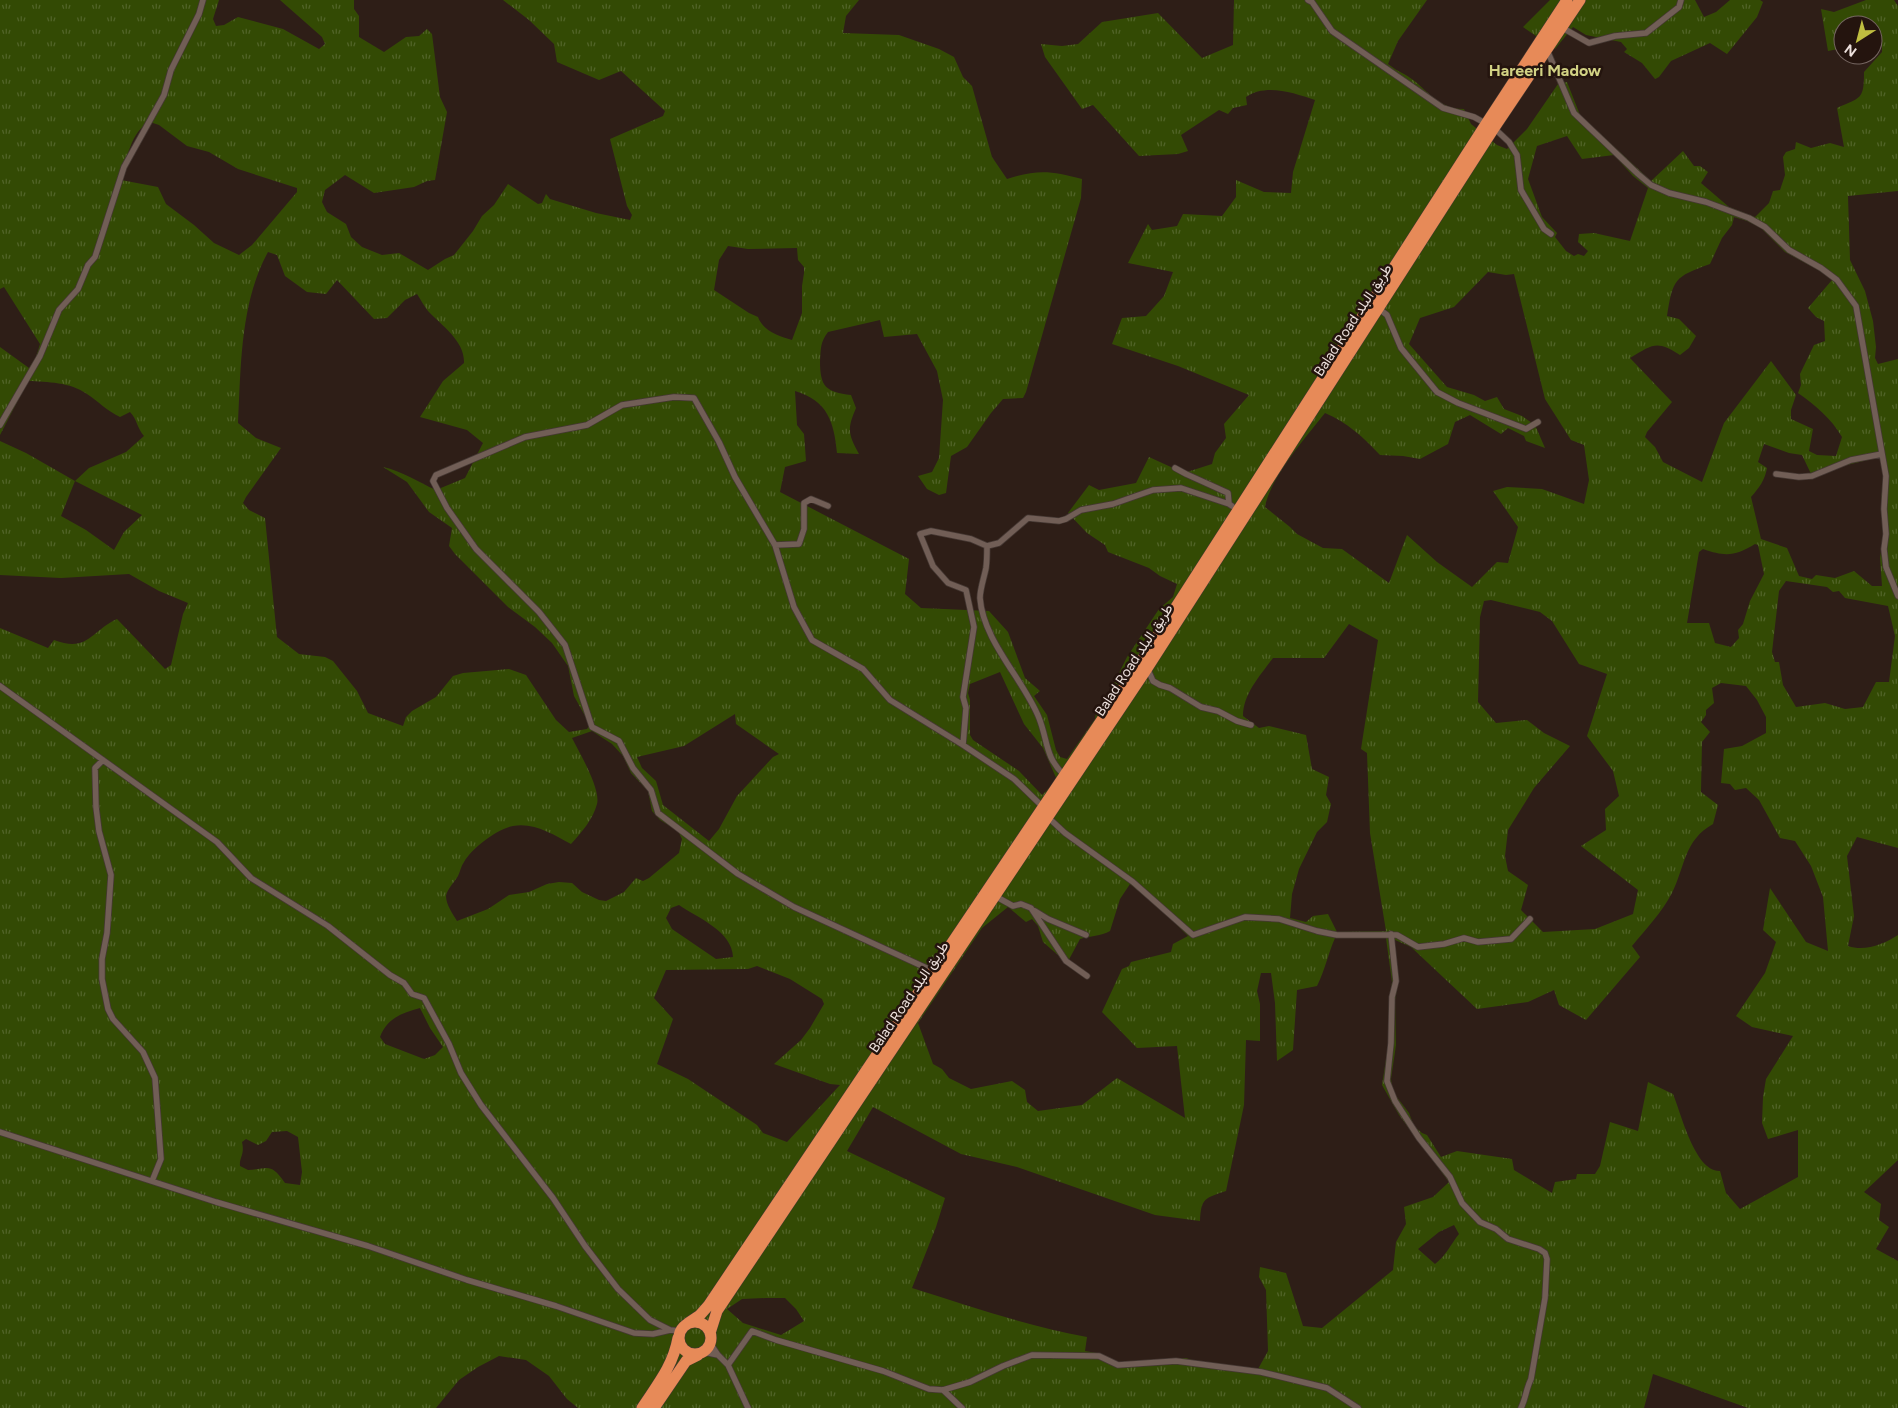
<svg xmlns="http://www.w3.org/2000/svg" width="1898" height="1408" viewBox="0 0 1898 1408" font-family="Figtree,Vazirmatn,sans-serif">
<defs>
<pattern id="grass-tufts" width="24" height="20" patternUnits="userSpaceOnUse" patternTransform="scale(1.25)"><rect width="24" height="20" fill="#334a04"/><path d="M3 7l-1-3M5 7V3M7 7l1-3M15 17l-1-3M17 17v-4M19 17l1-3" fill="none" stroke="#516428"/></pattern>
</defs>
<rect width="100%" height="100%" fill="#2e1e17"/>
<path fill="url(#grass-tufts)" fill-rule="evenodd" d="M0 0H219L213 19 216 26 224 25 238 17 283 29 319 49 325 44 322 37 280 0H354V9L359 16V37L384 52 406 37 419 36 427 29 432 34 440 97 447 112 435 180 427 181 414 187 374 193 345 175 325 190 322 202 327 212 346 224 351 237 362 247 382 255 399 253 428 270 445 259 454 255 473 231 482 216 494 205 508 184 538 204 542 203 546 194 550 199 596 213 630 220 632 215 627 206 610 139 663 116 665 111 621 71 599 80 557 62 554 44 529 20 503 0H859L846 16 843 33 899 35 939 49 954 57 963 77 972 86 992 157 1007 179C1039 169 1051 171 1082 179L1081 198 1026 392 1023 398 1003 399 991 413 967 447 951 456 946 493 939 495 927 489 918 476 932 472 939 458 943 400 937 371 917 334 884 337 880 320 828 332C820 343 821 348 820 361 820 387 826 392 851 395L856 408C847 429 848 434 859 454L837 453C834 422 828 401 795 391L797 425 804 434 806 461 785 467 780 492 909 559 905 594 921 608 989 611 1008 632 1025 678 1040 691 1034 696 1047 715 1056 750 1060 757 1067 759 1095 719 1096 712 1106 699 1127 657 1159 609 1173 597 1177 584 1160 576 1149 568 1108 552 1105 545 1087 533 1068 513 1089 485 1099 490 1136 483 1149 457 1184 473 1212 464 1215 453 1226 438 1224 424 1249 395 1178 366 1112 344 1122 318 1146 316 1164 296 1173 272 1128 263 1148 224 1152 230 1177 226 1183 214 1222 216 1236 197V180L1264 192 1291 193 1293 172 1315 100C1294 93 1266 83 1246 97L1247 105 1233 108 1228 114 1219 110 1181 135 1188 151 1178 154 1139 156 1093 105 1082 109 1045 57 1041 44 1062 46 1078 44 1102 22 1158 13 1202 58 1233 45 1234 0H1427L1398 41 1388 64C1393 68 1398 71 1404 74 1425 85 1435 109 1464 109L1471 124 1497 145 1507 149 1527 129 1558 84 1567 82 1580 115 1651 181 1683 151 1694 166H1700L1708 172 1701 183 1729 207 1755 217 1769 203 1773 191 1780 190 1785 175 1783 157 1786 152 1795 149 1796 142 1811 148 1830 143 1844 147 1837 108C1861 97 1864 100 1864 72L1882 52V41L1873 43V25H1843V48L1828 51 1821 9 1834 12 1866 0H1894L1898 6V191L1848 196 1850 260 1865 291 1873 321 1876 347 1875 358 1878 364 1898 359V848L1857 837 1847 856 1854 916 1848 946C1865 952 1884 944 1898 935V1160L1864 1192 1881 1204 1879 1220 1889 1227 1876 1249 1898 1261V1408H1748L1653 1374 1644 1408H578L567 1399 549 1376 526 1360 499 1356 478 1367 459 1380 436 1408H0V628L48 648 54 640C88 653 91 631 117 619L165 669 171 665 183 614 188 603 159 591 129 574 61 578 0 575V441L26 453 75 481 89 468 126 452 144 436C137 428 137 419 130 412L120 417C107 411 98 401 87 394 70 382 48 382 28 381L0 435V347L29 368 36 357 40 344 4 287 0 289ZM150 122 159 125 187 146 209 152 238 169 297 188V192L252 245 239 255 214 243 194 225 166 204 158 187 121 180C126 161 131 130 150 122ZM1567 136 1582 159 1614 155 1633 176 1648 188 1630 241 1594 233 1579 234 1578 242 1588 251 1584 256 1578 254 1574 256 1566 251 1555 237 1557 233 1542 217 1528 179 1537 146ZM1734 217 1747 221 1761 228 1785 252 1820 271 1832 280 1808 308 1816 317 1824 321 1825 341 1814 345 1800 374 1801 385 1798 393C1815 405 1831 418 1842 437L1836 456 1817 455 1809 451 1813 429 1791 419V410L1796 395 1771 361 1724 423 1702 482 1663 462 1655 447 1645 437 1647 432 1672 402 1630 358C1653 344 1657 340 1680 355L1689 348 1696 336 1679 319 1667 316C1673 279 1674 277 1710 264L1722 238 1732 225ZM728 246 748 249 797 248 798 260 804 267V273L802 286V313L792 340C779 336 763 331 758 317L749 313 714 290 719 260ZM268 252 277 255 285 276 307 292 326 294 337 280 374 319 387 318 405 300 417 294C421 300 424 306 428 311 442 326 465 341 464 363L443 381 420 417 467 430 483 443 465 478 436 490C418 482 402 471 383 467L407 482 429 512 452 528 449 546 455 554 508 607 535 627 552 643 568 666 574 696 590 725 587 729 569 732 556 720 526 675 509 669 463 673 453 676 436 697 412 711 406 717 403 726 368 713 357 691 333 661 325 657 299 654 277 637 265 518 249 510 243 503 246 497 281 448 256 438 238 423C241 366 240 303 268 252ZM1488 272 1506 275 1514 274 1545 399 1571 440 1584 445 1589 480 1584 504 1542 489 1507 487 1493 491 1518 527 1508 563 1497 562 1472 587 1437 562 1407 535 1389 583 1342 549 1323 548 1297 534 1290 527 1265 507C1270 478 1306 437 1325 413 1347 422 1364 438 1380 455L1403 456 1420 459 1448 444 1455 422 1470 415 1501 434 1508 428 1524 436 1526 441 1545 448 1535 425 1522 416 1504 409 1497 397 1485 401 1474 395 1447 387 1409 344 1420 318 1454 307ZM1764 444 1789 453 1802 455 1813 478 1843 466 1880 457 1884 472 1881 502 1884 532 1880 558 1882 586H1872L1854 571 1835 578 1816 575 1812 579 1799 576 1787 548 1761 539 1751 497C1759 488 1765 480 1767 468L1758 462ZM75 481 142 515 124 532 114 550 86 530 61 516ZM1755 544 1758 545 1764 574 1750 601 1743 624 1738 630 1739 638 1731 647 1715 643 1709 623H1687L1699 552 1703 549C1726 557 1735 556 1755 544ZM1786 581 1827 587 1833 592 1839 591 1845 598 1888 606 1895 636 1889 682H1876L1863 707 1845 709 1825 703 1796 707 1783 685 1779 662H1775L1772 652 1779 591ZM1491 600 1540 612 1552 621 1579 664 1607 674 1587 736 1613 771 1619 796 1605 809 1606 830 1581 846 1638 890 1633 914 1595 929 1543 932 1521 910 1528 885 1508 871 1505 856 1508 830 1534 788 1570 746 1544 733 1527 720 1496 723 1478 702 1480 617 1484 601ZM1349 624 1378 640 1361 749 1367 753 1370 833 1386 931 1337 932 1328 914 1313 916 1306 922 1290 918 1292 894 1299 869 1317 832 1327 822 1331 804 1326 795 1329 777 1312 769 1306 735 1269 726 1259 728 1243 716C1243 694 1260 676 1273 658H1324ZM1000 672 1024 724 1043 748 1057 780 1042 795 1019 771 973 740 970 735V700L968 693 970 684ZM1721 683 1746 686 1757 700 1766 717V733L1742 746 1724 749 1721 783 1730 784 1735 790 1746 788 1759 800 1780 838 1795 841 1811 866 1823 897 1828 951 1806 942 1770 888 1763 930 1776 942 1765 973 1736 1016 1752 1027 1793 1036 1766 1079 1763 1097 1762 1123 1768 1139 1798 1130V1177L1740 1209 1726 1193 1720 1171C1695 1172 1681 1113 1673 1094L1648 1082 1638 1131 1610 1122 1600 1166 1595 1174H1577L1576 1179 1555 1182 1552 1193 1514 1170 1512 1159 1457 1151 1441 1157 1427 1135 1422 1133 1414 1126 1409 1113 1393 1092 1391 1079 1396 1045 1395 1000 1399 979 1393 939 1411 947 1477 1009 1528 1002 1554 990 1559 1005 1586 1020 1640 957 1632 946C1646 929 1662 912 1672 893 1685 867 1684 840 1713 824L1718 805 1701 792 1702 742 1710 732 1701 722 1706 715V710L1714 703 1712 688ZM735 714 736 724 779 754 773 757 737 796 719 829 709 841 663 805 656 781 642 768 637 757 684 746ZM592 731 612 744 623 756 631 773 648 791 652 811 660 820 678 831 682 839 679 853 649 878 643 881 636 878 624 892 606 901 599 900 582 892 572 883 559 882 547 884 529 892 509 895 488 909 457 921C453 914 446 905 446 896 447 889 454 883 458 876 460 872 461 866 464 862 472 848 497 829 513 826 534 822 554 835 571 844 582 832 593 819 597 804 601 789 579 752 572 738ZM1130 884 1164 912 1188 936 1173 944 1171 952 1131 962 1129 966 1122 969 1102 1012 1137 1048 1177 1046 1185 1118 1117 1078 1082 1105 1038 1111 1027 1102 1025 1090 1012 1081 971 1089 949 1078 942 1069 933 1064 918 1023 982 928 1008 907 1026 922 1032 919 1038 926 1043 942 1059 956 1066 965 1080 939C1090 936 1101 936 1110 931L1120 899ZM679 905C698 918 732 931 733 957L716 959 672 929 666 918 671 908ZM1335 938H1386L1392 982 1389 1008 1388 1046 1382 1085 1399 1115 1449 1182 1433 1197 1404 1207 1406 1224 1396 1242 1393 1270 1322 1328 1303 1326 1286 1273 1260 1267 1259 1277 1266 1290 1268 1351 1258 1369 1195 1361 1186 1358 1120 1363 1102 1354 1085 1351 1087 1337C1027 1326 969 1306 912 1288L936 1227 945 1198 847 1151 873 1107 961 1154 1017 1167 1155 1215 1200 1221C1201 1198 1205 1198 1226 1191L1244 1105 1246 1040 1260 1041V1004L1257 991 1261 973H1271L1275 1003 1277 1061 1293 1050 1297 990 1317 986C1325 970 1328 954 1335 938ZM757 966 790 979 822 999 824 1004 810 1028 801 1040 774 1064 830 1084 840 1085 787 1142 763 1133 757 1125 688 1079 657 1064 673 1019 654 998 666 970 748 969ZM420 1008 430 1028 443 1047 435 1055 424 1059 385 1044 380 1037C387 1018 402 1013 420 1008ZM287 1131 298 1137 302 1172 300 1185 285 1183C270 1162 269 1169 248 1170L240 1166C239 1157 245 1155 242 1142L246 1139 258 1145 266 1141 272 1132ZM1454 1225 1459 1234C1451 1244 1445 1257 1435 1264L1418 1249 1439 1232ZM766 1298H785L796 1309 804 1321 781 1335 743 1323 727 1309 742 1299Z
M1550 0H1695L1704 17 1716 12 1730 0H1760L1763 2 1757 17 1727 54 1710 43 1671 61 1659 77 1655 79 1642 63 1624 52 1627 49 1621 42 1586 35 1573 27 1555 49 1523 27Z"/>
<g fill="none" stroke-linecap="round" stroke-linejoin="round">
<defs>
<path id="street" d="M1308 0 1312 2 1332 31 1443 108 1474 117 1494 128 1509 142 1517 155 1521 190 1544 229 1551 234
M1561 27 1589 43 1615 36 1646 33 1679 7 1681 0
M1547 50 1574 113 1638 174 1651 185 1669 193 1706 202 1749 218 1765 227 1789 250 1821 268 1837 280 1856 306 1886 476 1884 509 1886 534 1884 549 1886 567 1898 596
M1378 308 1387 315 1401 348 1437 392 1458 403 1526 429 1538 422
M0 425 40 356 59 310 78 289 88 265 95 257 124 167 164 95 171 70 199 14 203 0
M1175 468 1186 474 1228 493 1229 504 1232 506
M1776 474 1799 477 1812 476 1851 460 1882 454
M775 545 799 544 804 529V503L811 499 828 506
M1146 670 1149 672 1153 681 1160 685 1170 688 1201 707 1218 711 1237 721 1251 725
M0 686 217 842 251 878 328 926 390 975 404 983 412 994 424 998 449 1044 461 1073 481 1105 553 1198 585 1246 618 1289 650 1320 670 1330
M963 745 966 708 963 697 974 627 966 590 948 583 933 566 920 534 931 531 971 539 987 546
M103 760 95 768 96 807 99 831 111 875 107 933 102 959V979L108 1009 113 1019 143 1052 155 1078 161 1159 152 1181
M1064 775C1045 757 1048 741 1039 718 1024 680 983 641 980 598 980 589 984 578 986 568 987 561 987 553 987 546L999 543 1028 518 1059 521 1066 519 1081 510 1113 504 1153 490 1181 488 1229 504
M1046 819 1052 821 1065 833 1133 882 1193 935 1245 917 1279 919 1317 931 1337 935H1397L1418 947 1444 944 1464 938 1478 942 1511 939 1530 919
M995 896 1013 906 1021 904 1031 908 1066 961 1087 976
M1035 911 1048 919 1086 935
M1391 934 1396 981 1392 997 1391 1043 1387 1081 1395 1101 1419 1138 1450 1177 1462 1203 1480 1222 1496 1229 1508 1239 1539 1249 1545 1253 1547 1259 1545 1298 1531 1379C1526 1389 1526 1398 1521 1408
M933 971 794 907 738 874 658 813 651 790 633 768 619 741 592 727 565 645 539 612 476 549 447 508 433 481 436 475 525 437 587 425 622 405 674 397 694 398 719 442 735 477 775 545 794 607 812 640 863 669 890 700 963 745 1014 779 1043 807
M0 1132 216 1202 368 1246 467 1280 556 1306 634 1333 653 1334 670 1330 680 1331
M704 1352 718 1355 710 1343
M718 1355 728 1365 748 1408
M728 1365 752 1331 776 1340 883 1371 929 1389 943 1390 970 1382 1003 1366 1032 1355 1099 1356 1118 1365 1176 1361 1261 1372 1327 1388 1358 1408
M943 1390 962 1408"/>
<path id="highway" d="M679 1338a16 16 0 1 1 32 0a16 16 0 1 1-32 0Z
M688 1323 700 1315 708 1306 1138 666 1486 124 1567 0
M710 1333 717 1311 1146 670 1494 128 1580 0
M642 1408C657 1385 673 1366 678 1338
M654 1408 686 1361 698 1355"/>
</defs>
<use href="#street" stroke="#453833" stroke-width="7"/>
<use href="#highway" stroke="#453833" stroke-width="12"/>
<use href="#street" stroke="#715e56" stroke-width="5.5"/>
<use href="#highway" stroke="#e78a58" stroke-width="11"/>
</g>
<g text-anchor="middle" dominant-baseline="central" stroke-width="5" stroke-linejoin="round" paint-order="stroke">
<g font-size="14" fill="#eee2de" stroke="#24140e">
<text transform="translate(1353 320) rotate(-57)">Balad Road طريق البلد</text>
<text transform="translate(1134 660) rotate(-57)">Balad Road طريق البلد</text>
<text transform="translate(909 997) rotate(-56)">Balad Road طريق البلد</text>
</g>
<g font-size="16" font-weight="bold" fill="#d2d284" stroke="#24140e">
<text x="1545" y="70">Hareeri Madow</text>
</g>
</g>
<g transform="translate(1858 40) rotate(216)"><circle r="24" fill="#24140e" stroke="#756661"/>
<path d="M0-4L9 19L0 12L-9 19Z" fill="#c0be40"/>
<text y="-8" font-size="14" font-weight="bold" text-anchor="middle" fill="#eee2de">N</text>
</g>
</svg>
